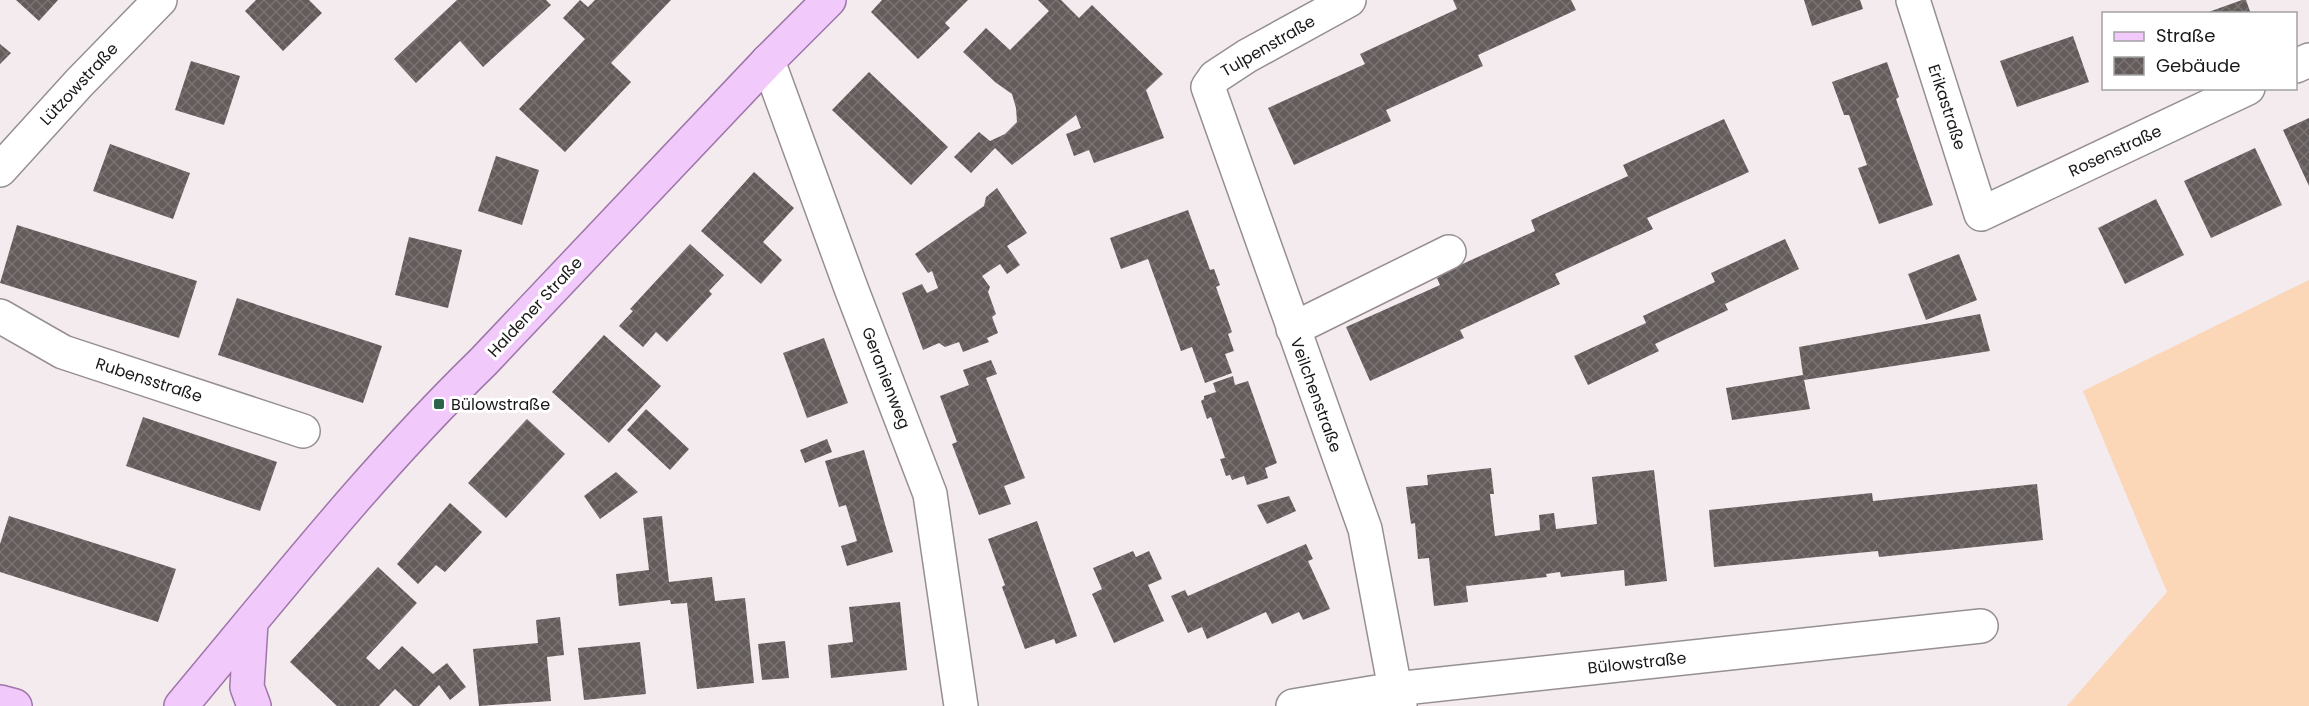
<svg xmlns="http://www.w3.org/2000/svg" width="2309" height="706" viewBox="0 0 2309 706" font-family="Poppins,sans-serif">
<defs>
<pattern id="building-cross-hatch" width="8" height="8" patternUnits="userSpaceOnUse" patternTransform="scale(1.5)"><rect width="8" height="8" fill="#635c5b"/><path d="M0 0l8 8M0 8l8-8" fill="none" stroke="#797373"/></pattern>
</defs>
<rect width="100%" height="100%" fill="#f3ebee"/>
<path fill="#fbd6b7" d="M2309 280V706H2067L2167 592 2083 391Z"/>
<path fill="url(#building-cross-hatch)" d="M16 0H58L39 21Z
M256 0H309L322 13 283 51 245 11Z
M457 0H546L551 5 483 67 460 41 416 83 394 59Z
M580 0 588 7 595 0H671L611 63 631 82 565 152 519 109 585 39 563 18Z
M882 0H968L945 23 950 28 918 59 871 12Z
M1038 0H1061L1079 18 1092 5 1163 74 1146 90 1164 138 1094 163 1089 150 1074 156 1066 134 1081 128 1076 115 1012 165 995 148 971 173 954 157 979 132 990 141 1005 134 1017 122 1016 108 1012 94 995 82 963 52 986 28 1010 50 1049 11Z
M1453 0H1571L1576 10 1478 55 1483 66 1386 110 1391 121 1294 165 1268 108 1365 64 1360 54 1457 9Z
M1804 0H1860L1863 9 1812 26Z
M2242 0H2246L2251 14H2203Z
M2073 36 2089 82 2017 107 2000 61Z
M0 44 11 53 0 64Z
M191 61 240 76 224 125 175 110Z
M1887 62 1899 97 1896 99 1933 205 1879 224 1858 168 1867 165 1849 115H1844L1832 82Z
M869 72 948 147 911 185 832 110Z
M2309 118V186L2283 130Z
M1724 119 1749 172 1647 218 1653 229 1555 274 1560 284 1460 330 1464 338 1370 381 1346 327 1440 285 1436 276 1535 231 1531 220 1628 176 1623 165Z
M110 144 190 173 173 219 93 191Z
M2255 148 2282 205 2211 238 2184 181Z
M496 156 539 170 522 225 478 211Z
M754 172 794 208 763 242 782 260 761 284 701 231Z
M997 188 1027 233 1007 246 1020 265 1007 274 1000 264 982 276 990 287 988 292 996 314 992 317 998 333 987 338 989 342 963 352 959 342 945 347 939 343 923 350 902 293 922 284 927 293 938 288 932 271 928 273 915 254 984 206 986 197Z
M2156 199 2184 255 2125 284 2098 228Z
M1188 210 1210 270 1214 269 1220 285 1216 287 1232 332 1228 334 1234 351 1225 354 1232 373 1205 383 1192 347 1181 351 1148 259 1121 269 1110 238Z
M17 225 197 281 179 338 0 283Z
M409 237 462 250 448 308 395 295Z
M1785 239 1799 269 1725 304 1728 310 1655 344 1659 351 1588 385 1574 356 1646 323 1643 316 1715 282 1711 273Z
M690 244 724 275 709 291 712 294 667 342 656 332 643 347 619 326 633 311 630 309Z
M1959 254 1977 300 1926 320 1908 274Z
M237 298 382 346 363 403 218 355Z
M1980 314 1990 351 1804 380 1810 409 1732 420 1726 388 1803 375 1799 347Z
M604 335 661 386 609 443 552 392Z
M824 338 848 403 807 418 783 353Z
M991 360 997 374 986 378 1025 478 1004 486 1011 504 979 515 952 444 957 442 940 396 969 385 963 370Z
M1233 376 1235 385 1248 381 1277 463 1265 468 1268 478 1247 485 1244 476 1232 480 1230 475 1226 476 1220 459 1225 458 1211 417 1207 419 1201 401 1204 399V396L1216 392 1213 383Z
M646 409 689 449 670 470 627 430Z
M143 417 277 462 260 511 126 466Z
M527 419 565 454 506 518 468 483Z
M827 439 832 452 805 463 800 450Z
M864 450 893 552 847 566 841 546 857 541 846 505 839 507 825 461Z
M1491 468 1494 494H1490L1495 536 1540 530 1539 515 1554 513 1556 529 1597 524 1592 477 1654 470 1667 581 1625 586 1624 570 1561 577 1560 572 1546 574 1547 577 1466 586 1468 602 1434 606 1429 558 1418 559 1415 523 1411 524 1406 487 1428 485 1427 475Z
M616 472 638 492 600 519 584 496Z
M2037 484 2043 540 1879 557 1878 551 1714 567 1709 510 1872 493 1873 501Z
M1289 496 1296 511 1267 524 1257 505Z
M450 503 482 532 445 572 436 565 418 584 397 564Z
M9 516 176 569 158 622 0 572V544Z
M662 516 669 582 712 577 715 601 745 598 754 683 697 689 687 603 671 604 670 600 619 606 616 574 649 570 643 518Z
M1037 521 1077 636 1056 644 1054 639 1025 649 1002 587 1005 585 988 539Z
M1306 544 1313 559 1308 561 1330 609 1303 620 1299 612 1272 624 1266 612 1207 639 1202 627 1188 633 1171 596 1185 590 1188 596Z
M1133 551 1136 557 1149 551 1162 579 1148 585 1164 621 1114 643 1092 594 1102 589 1093 568Z
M378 567 417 603 366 658 379 670 402 646 433 674 447 663 466 687 450 700 439 685 419 706H413L395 689 379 706H337L290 662Z
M900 602 907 670 831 678 828 645 853 642 849 607Z
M560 617 564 655 547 657 551 701 479 706 473 649 538 643 536 620Z
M785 641 789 678 762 680 758 644Z
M640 642 646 694 584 700 578 648Z"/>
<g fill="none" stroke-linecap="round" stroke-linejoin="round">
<defs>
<path id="minor" d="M1349 0 1247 56 1215 77 1208 87 1365 529 1395 689 1400 706
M1913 0 1981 214 2248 88
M768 61 851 288 930 494 961 706
M2296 66 2309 60
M0 170 79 83 160 0
M0 316 63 352 303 431
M1293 329 1449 252
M1293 706 1395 689 1981 626"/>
<path id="major" d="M251 623 247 687 254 706
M0 702 15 706
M181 706C279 589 374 468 483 362L768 61 829 0"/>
</defs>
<use href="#minor" stroke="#968f91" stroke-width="36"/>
<use href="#major" stroke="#9f75aa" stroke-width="36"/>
<use href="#minor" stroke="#fff" stroke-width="33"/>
<use href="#major" stroke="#f1cafb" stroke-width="33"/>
</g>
<rect fill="#2b634c" stroke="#fff" stroke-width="2" x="433" y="398" width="12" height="12" rx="3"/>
<g text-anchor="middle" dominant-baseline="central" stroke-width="6" stroke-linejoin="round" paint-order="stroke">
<g font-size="16" fill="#1a1718" stroke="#fff">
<text transform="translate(1268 46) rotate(-30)">Tulpenstraße</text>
<text transform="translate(79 84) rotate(-47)">Lützowstraße</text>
<text transform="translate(1947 107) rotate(72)">Erikastraße</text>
<text transform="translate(2115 151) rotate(-25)">Rosenstraße</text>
<text transform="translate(535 307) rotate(-47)">Haldener Straße</text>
<text transform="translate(886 378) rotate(69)">Geranienweg</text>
<text transform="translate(149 380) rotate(18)">Rubensstraße</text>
<text transform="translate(1316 395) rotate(70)">Veilchenstraße</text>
<text transform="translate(1637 663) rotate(-6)">Bülowstraße</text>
</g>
<g font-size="16" fill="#1a1718" stroke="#fff" text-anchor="start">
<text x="451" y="404">Bülowstraße</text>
</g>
</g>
<rect x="2102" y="12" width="195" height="78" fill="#ffffff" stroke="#a3a2a3" stroke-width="1.5"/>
<rect x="2114" y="32" width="30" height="9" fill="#f1cafb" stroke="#a3a2a3" stroke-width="1.5"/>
<text x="2156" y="42" font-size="18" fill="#1a1718">Straße</text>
<rect x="2114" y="57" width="30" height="18" fill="url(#building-cross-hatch)" stroke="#a3a2a3" stroke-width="1.5"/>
<text x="2156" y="72" font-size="18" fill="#1a1718">Gebäude</text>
</svg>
